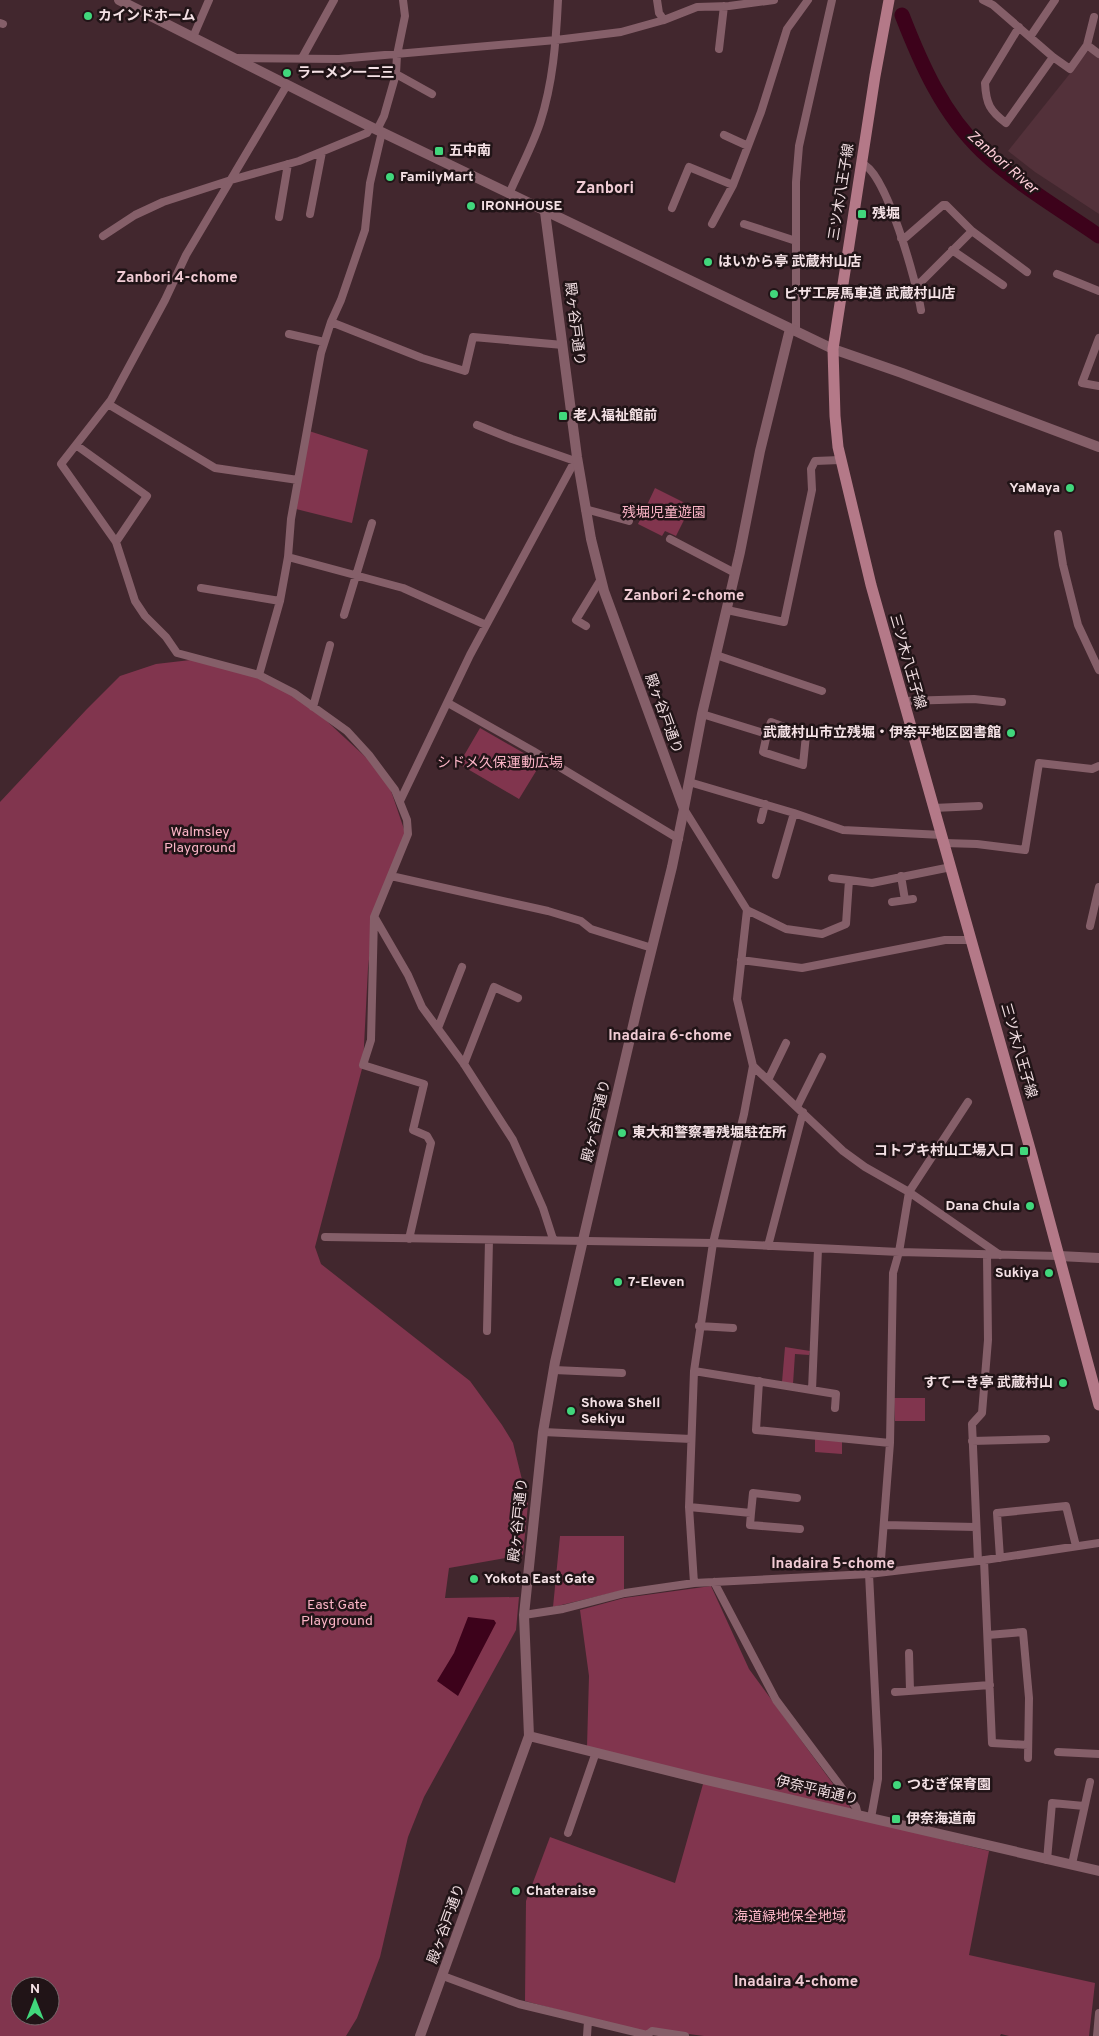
<svg xmlns="http://www.w3.org/2000/svg" width="1099" height="2036" viewBox="0 0 1099 2036" font-family="Overpass,'Noto Sans JP',sans-serif">
<rect width="100%" height="100%" fill="#42272e"/>
<path fill="#53313a" d="M1088 51 1099 56V214L1035 172 1008 151Z"/>
<path fill="#81354e" fill-rule="evenodd" d="M309 431 368 450 352 523 296 509Z
M655 488 691 506 676 536 665 531 662 536 638 524Z
M199 659 250 672 304 700 386 776 407 838 374 917 368 968 363 1065 315 1247 321 1264 470 1381 502 1425 513 1443 528 1504 523 1555 449 1568 445 1598 519 1597 516 1630 424 1797 408 1837 380 1957 357 2018 346 2036H0V802L86 710 120 676 156 664ZM20 1986H50V2016H20Z
M480 728 541 763 519 799 459 764Z
M785 1347 810 1351 809 1355 795 1354 793 1384 782 1382Z
M894 1398H925V1421H895Z
M815 1438 842 1441V1454L815 1452Z
M560 1536H624V1590L553 1607Z
M711 1586 749 1669 858 1818 989 1851 969 1955 1095 1983 1089 2036H1009L1001 2034 1000 2036H704L650 2029 648 2034 525 2001 526 1901 550 1837 675 1883 705 1777 587 1747 589 1676 580 1610 624 1598Z"/>
<path fill="#3d021b" d="M468 1617 494 1620 496 1623 458 1696 437 1681 454 1653Z"/>
<g fill="none" stroke-linecap="round" stroke-linejoin="round">
<path stroke="#3d021b" stroke-width="15" d="M902 15C921 64 943 114 982 151 1017 184 1060 209 1099 236"/>
<path stroke="#855f69" stroke-width="8" d="M657 0 659 13 664 20
M983 0 993 5 1053 57 1070 69 1087 45 1094 17
M0 23 3 24
M1019 27 985 83C986 104 990 111 1006 123L1053 57
M193 37 209 0
M1030 37 1055 0
M1087 45 1099 54
M719 49 724 6
M236 58 339 59 556 40 621 32 664 20 697 7 729 6 774 0
M302 58 334 0
M396 74 432 94
M287 85 186 255 165 300 111 400 61 464 116 542 135 601 145 616 166 637 177 653 259 675 294 693 347 731 369 755 395 790 407 820 408 834 374 917 371 1040 363 1065 424 1084 413 1130 427 1136 431 1143 409 1239
M377 130 384 116 396 74 397 55 405 16 403 0
M724 135 748 146
M862 164C886 170 917 285 921 310
M509 194C519 171 532 147 540 123 553 83 556 42 558 0
M672 208 689 167 733 185
M310 214 322 152
M279 217 288 164
M712 224 733 185 748 146 761 112 787 29 808 0
M744 224 796 241
M972 231 1027 272
M103 236 135 215 163 202 231 180 299 161 367 133 371 127
M901 238H905L943 205H946L972 231 921 282 916 284
M952 250 1003 285
M1057 274 1099 291
M331 322 422 358 465 371 473 337 563 345
M796 331V182L799 146 832 0
M289 334 324 342
M1099 338 1082 383 1099 386
M108 404 215 468 298 480
M477 425 512 439 575 461
M76 445 147 496 116 542
M585 509 629 521
M1058 534 1063 565 1078 625 1099 670
M670 539 735 573
M288 557 403 588 486 625
M201 588 280 601
M727 610 784 622 812 490 811 469 815 461 840 460
M344 615 372 523
M586 626 576 620 601 579
M716 655 822 691
M259 675 280 601 288 557 291 519 321 353 331 322 341 300 365 230 370 183 382 132
M903 701 974 699 1002 702
M448 703 533 751 679 839
M313 707 330 645
M702 714 767 734 771 722 806 735 803 765 763 752 767 734
M689 782 794 813 843 830 942 835
M400 801 470 655 577 457
M933 808 979 806
M684 809 747 910 786 929 822 934 846 924 849 880 872 883 951 867
M761 820 765 804
M944 843 977 844 1025 850 1039 763 1092 769 1099 766
M776 875 794 813
M391 876 548 911 581 921 591 929 652 948
M901 876 905 900
M832 878 849 880
M892 902 913 899
M747 910 737 999 753 1066 843 1151 865 1167 909 1192 1000 1255
M375 918 408 975 422 1007 464 1064 513 1140 543 1208 553 1239
M1090 926 1099 887
M741 960 802 968 945 940H971
M438 1028 462 967
M464 1064 494 987 518 998
M768 1080 786 1043
M797 1107 822 1057
M325 1237 713 1243 899 1252 1059 1256
M768 1246 803 1112
M699 1326 733 1328
M487 1331 489 1240
M554 1370 622 1373
M694 1371 836 1394 835 1408
M759 1381 756 1430 890 1443
M812 1390 818 1249
M543 1432 691 1439
M972 1441 1046 1439
M689 1507 751 1513 750 1525 800 1529
M751 1513 753 1493 797 1498
M884 1525 976 1527
M1000 1558 997 1513 1066 1506 1076 1546
M984 1560 992 1743 1028 1745
M978 1561 972 1424 982 1413 988 1340 987 1255
M880 1572 890 1443 893 1273 899 1252 909 1192 968 1102
M869 1574 878 1751V1779L871 1818
M714 1582 776 1700 856 1807 858 1815
M694 1583 689 1507 694 1371 713 1243 744 1114 753 1066
M524 1615 563 1609 625 1593 694 1583 869 1574 978 1561 1099 1543
M988 1635 1023 1632 1029 1698 1028 1758
M909 1653 910 1691
M895 1692 990 1685
M1058 1752 1099 1754
M568 1833 596 1752
M1047 1860 1052 1803 1084 1806
M1072 1864 1090 1782
M443 1976 519 2004 647 2035 652 2031 685 2036
M587 2036 588 2021
M1097 2036 1099 2013"/>
<path stroke="#855f69" stroke-width="10" d="M119 0 371 127 833 349 902 373 1099 447
M684 808 702 714 740 552 760 451 790 329
M1059 1256 1099 1258
M529 1736 702 1779 1099 1871
M420 2036 529 1736 524 1615 543 1432 555 1362 583 1240 639 1000 672 867 684 809 604 591 591 539 577 457 545 212"/>
<path stroke="#b47988" stroke-width="11" d="M889 0 875 76 833 349 835 416 838 447 871 585 1032 1156 1099 1405"/>
</g>
<g fill="#41d77c" stroke="#211417" stroke-width="2">
<circle cx="88" cy="16" r="5"/>
<circle cx="287" cy="73" r="5"/>
<rect x="434" y="146" width="10" height="10" rx="2.5"/>
<circle cx="390" cy="177" r="5"/>
<circle cx="471" cy="206" r="5"/>
<rect x="857" y="209" width="10" height="10" rx="2.5"/>
<circle cx="708" cy="262" r="5"/>
<circle cx="774" cy="294" r="5"/>
<rect x="558" y="411" width="10" height="10" rx="2.5"/>
<circle cx="1070" cy="488" r="5"/>
<circle cx="1011" cy="733" r="5"/>
<circle cx="622" cy="1133" r="5"/>
<rect x="1019" y="1146" width="10" height="10" rx="2.5"/>
<circle cx="1030" cy="1206" r="5"/>
<circle cx="1049" cy="1273" r="5"/>
<circle cx="618" cy="1282" r="5"/>
<circle cx="1063" cy="1383" r="5"/>
<circle cx="571" cy="1411" r="5"/>
<circle cx="474" cy="1579" r="5"/>
<circle cx="897" cy="1785" r="5"/>
<rect x="891" y="1814" width="10" height="10" rx="2.5"/>
<circle cx="516" cy="1891" r="5"/>
</g>
<g text-anchor="middle" dominant-baseline="central" stroke-width="5" stroke-linejoin="round" paint-order="stroke">
<g font-size="14" font-weight="bold" fill="#f4e1e5" stroke="#211417" text-anchor="start">
<text x="98" y="16">カインドホーム</text>
<text x="297" y="73">ラーメン一二三</text>
<text x="449" y="151">五中南</text>
<text x="400" y="177">FamilyMart</text>
<text x="481" y="206">IRONHOUSE</text>
<text x="872" y="214">残堀</text>
<text x="718" y="262">はいから亭 武蔵村山店</text>
<text x="784" y="294">ピザ工房馬車道 武蔵村山店</text>
<text x="573" y="416">老人福祉館前</text>
<text x="1060" y="488" text-anchor="end">YaMaya</text>
<text x="1001" y="733" text-anchor="end">武蔵村山市立残堀・伊奈平地区図書館</text>
<text x="632" y="1133">東大和警察署残堀駐在所</text>
<text x="1014" y="1151" text-anchor="end">コトブキ村山工場入口</text>
<text x="1020" y="1206" text-anchor="end">Dana Chula</text>
<text x="1039" y="1273" text-anchor="end">Sukiya</text>
<text x="628" y="1282">7-Eleven</text>
<text x="1053" y="1383" text-anchor="end">すてーき亭 武蔵村山</text>
<text x="581" y="1403">Showa Shell<tspan x="581" dy="16">Sekiyu</tspan></text>
<text x="484" y="1579">Yokota East Gate</text>
<text x="907" y="1785">つむぎ保育園</text>
<text x="906" y="1819">伊奈海道南</text>
<text x="526" y="1891">Chateraise</text>
</g>
<g font-size="14" fill="#f4e1e5" stroke="#211417">
<text transform="translate(842 192) rotate(-81)">三ツ木八王子線</text>
<text transform="translate(574 324) rotate(83)">殿ヶ谷戸通り</text>
<text transform="translate(907 662) rotate(74)">三ツ木八王子線</text>
<text transform="translate(663 714) rotate(70)">殿ヶ谷戸通り</text>
<text transform="translate(1018 1051) rotate(74)">三ツ木八王子線</text>
<text transform="translate(597 1121) rotate(-77)">殿ヶ谷戸通り</text>
<text transform="translate(519 1520) rotate(-84)">殿ヶ谷戸通り</text>
<text transform="translate(817 1791) rotate(13)">伊奈平南通り</text>
<text transform="translate(447 1924) rotate(-70)">殿ヶ谷戸通り</text>
</g>
<g font-size="14" fill="#fcb5c7" stroke="#211417">
<text x="664" y="513">残堀児童遊園</text>
<text x="500" y="763">シドメ久保運動広場</text>
<text x="200" y="832">Walmsley<tspan x="200" dy="16">Playground</tspan></text>
<text x="337" y="1605">East Gate<tspan x="337" dy="16">Playground</tspan></text>
<text x="790" y="1917">海道緑地保全地域</text>
</g>
<g font-size="15" font-style="italic" fill="#fcccd7" stroke="#211417">
<text transform="translate(1002 163) rotate(41)">Zanbori River</text>
</g>
<g font-size="15" font-weight="bold" fill="#f1ccd5" stroke="#211417">
<text x="177" y="278">Zanbori 4-chome</text>
<text x="684" y="596">Zanbori 2-chome</text>
<text x="670" y="1036">Inadaira 6-chome</text>
<text x="833" y="1564">Inadaira 5-chome</text>
<text x="796" y="1982">Inadaira 4-chome</text>
</g>
<g font-size="16" font-weight="bold" fill="#f1ccd5" stroke="#211417">
<text x="605" y="189">Zanbori</text>
</g>
</g>
<g transform="translate(35 2001)"><circle r="24" fill="#211417" stroke="#756669"/>
<path d="M0-4L9 19L0 12L-9 19Z" fill="#41d77c"/>
<text y="-8" font-size="14" font-weight="bold" text-anchor="middle" fill="#f4e1e5">N</text>
</g>
</svg>
